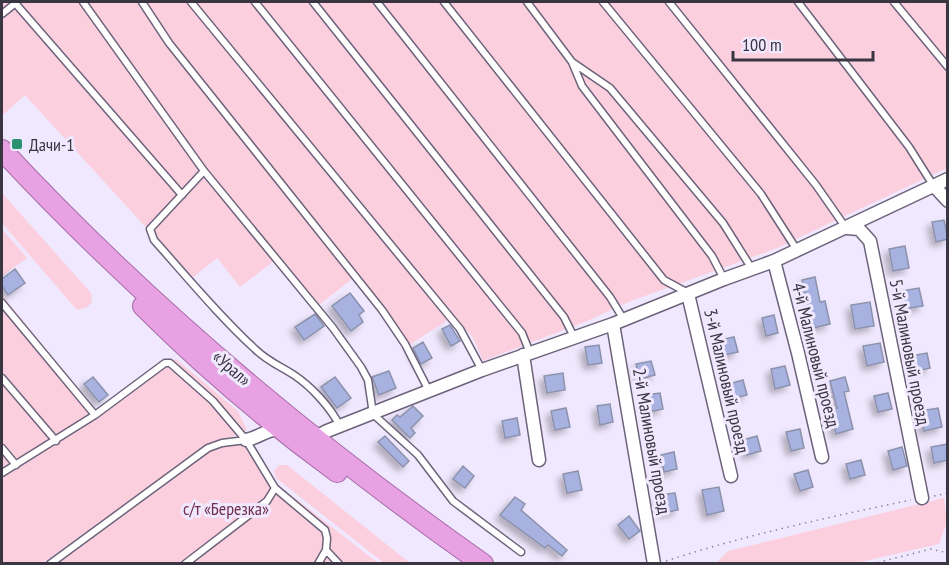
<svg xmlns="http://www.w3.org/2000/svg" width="949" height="565" viewBox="0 0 949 565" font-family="'PT Sans Narrow',sans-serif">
<defs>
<filter id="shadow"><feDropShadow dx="-4.5" dy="4.5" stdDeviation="3" flood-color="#0004"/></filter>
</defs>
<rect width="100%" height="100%" fill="#f0e8fe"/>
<path fill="#fccfdf" d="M2 2H947V168L775 249 631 301 587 321 483 361 473 338 454 316 406 347 352 279 314 309 274 261 240 287 217 258 192 278 25 95 4 114 2 112Z
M2 193 91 293 92 302 86 308 77 310 2 223Z
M2 229 27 258 2 276Z
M2 295 96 410 2 471Z
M176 359 238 411 247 430 237 435 209 444 43 563H2V477L96 417Z
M249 441 278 485 378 563 55 564 211 449Z
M279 465H287L410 563H384L276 478 274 471Z
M944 498 947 522 939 544 856 563 715 564 728 551Z"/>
<path fill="#a7b2e1" stroke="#8c92ab" stroke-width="1.5" filter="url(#shadow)" d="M944 220 948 239 936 242 932 222Z
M905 246 909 268 893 271 889 249Z
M15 269 25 283 8 295 2 286V279Z
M815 277 820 302 825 301 830 324 813 328 802 280Z
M919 288 923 306 904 309 901 291Z
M350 293 364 311 359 315 363 322 351 331 332 306Z
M870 302 874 326 855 329 851 305Z
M315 314 324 326 304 340 295 327Z
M774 315 778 333 766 336 762 318Z
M450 325 460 341 451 346 442 329Z
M734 337 738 352 724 355 720 340Z
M423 342 432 358 421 364 413 348Z
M880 343 884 362 867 366 863 346Z
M599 345 602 363 588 365 585 347Z
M927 353 930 368 913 372 910 356Z
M651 361 655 375 640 379 636 364Z
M785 366 790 385 775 389 771 369Z
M389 371 396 388 379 395 372 377Z
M563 373 565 390 547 393 544 376Z
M93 377 108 395 99 402 84 384Z
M335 377 351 398 337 408 321 387Z
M845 377 849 391 844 392 853 429 836 434 830 410 837 408 830 381Z
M743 380 747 395 733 398 729 384Z
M660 393 663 409 649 412 646 395Z
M888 393 892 409 878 412 874 396Z
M610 404 613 422 600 425 597 406Z
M413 406 423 416 411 428 415 433 410 438 392 420 397 415 400 417Z
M566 408 570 427 555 430 551 411Z
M938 408 942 427 924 431 920 411Z
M517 418 520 435 505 438 502 421Z
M800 429 804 448 791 451 786 432Z
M385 436 409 461 403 467 378 442Z
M757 436 761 451 747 455 743 440Z
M948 444V460L934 463 931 447Z
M902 447 907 466 893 470 888 451Z
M674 452 677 469 664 472 661 455Z
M861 460 865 475 850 479 846 464Z
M463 466 474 476 465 488 453 479Z
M808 470 813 487 800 491 794 474Z
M578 471 582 490 567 493 563 474Z
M719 487 724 511 707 515 702 490Z
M675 493 678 510 662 513 659 495Z
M515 497 525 504 521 510 567 550 562 556 548 545 545 548 500 515Z
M629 516 640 531 629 539 618 525Z"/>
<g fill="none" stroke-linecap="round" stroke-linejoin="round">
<defs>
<path id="service" d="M83 2 204 171 333 328 361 367 368 380 373 414 418 455 453 501 521 552
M142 2 169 43 382 310 405 344 429 391
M191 2 460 329 482 370
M255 2 522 333 530 353
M313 2 564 317 574 337
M377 2 610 297 624 320
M444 2 664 280 688 293
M527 2 572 62 582 86 712 256 724 279
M603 2 761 194 797 250
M669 2 816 185 846 228
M798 2 909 147 933 185
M894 2 948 67
M15 3 182 195
M2 14 17 2
M572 62 610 88 723 223 752 269
M204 171 150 229 154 240C187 277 219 316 255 349 267 361 280 366 294 375 312 387 330 407 340 426
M2 303 95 415
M2 378 56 441
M2 448 16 465
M2 473 95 415 165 363H170L213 401 246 440 275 488 325 530 327 538 326 550 339 564
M50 564 208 448 222 443 246 440
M185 564 267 501 275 488
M318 564 326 550"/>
<path id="minor" d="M934 186 948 201
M847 228 859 229 870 241 922 498
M774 261 798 353 822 457
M688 294 731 476
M613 324 654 564
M523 355 539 460
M246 440C259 438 269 427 282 430
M313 441 317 436 327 431 482 370 613 324 724 279 774 261 948 179"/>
<path id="trunk" d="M2 150C146 305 310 442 483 564
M143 306C203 366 269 422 337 472"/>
</defs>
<use href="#service" stroke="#6c637a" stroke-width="9"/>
<use href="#minor" stroke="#6c637a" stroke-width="15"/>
<use href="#trunk" stroke="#a76da7" stroke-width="22"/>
<path stroke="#8c8797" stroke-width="1.5" stroke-dasharray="1.5 4.5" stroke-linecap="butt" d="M934 496 948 493
M666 561C746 535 829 517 911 500
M872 564 931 549 948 553"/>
<use href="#service" stroke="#fff" stroke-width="6"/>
<use href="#minor" stroke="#fff" stroke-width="12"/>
<use href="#trunk" stroke="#e8a2e4" stroke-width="20"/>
</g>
<rect fill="#289271" stroke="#f0e8fe" stroke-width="2" x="11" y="138" width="12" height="12" rx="3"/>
<g text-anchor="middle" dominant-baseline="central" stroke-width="6" stroke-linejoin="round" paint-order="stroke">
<g font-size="18" fill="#3a3641" stroke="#f0e8fe" text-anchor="start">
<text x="29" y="144">Дачи-1</text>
</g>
<g font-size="18" fill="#3a3641" stroke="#f0e8fe">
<text transform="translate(910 352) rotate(79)">5-й Малиновый проезд</text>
<text transform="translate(816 355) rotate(76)">4-й Малиновый проезд</text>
<text transform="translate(232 368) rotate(41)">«Урал»</text>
<text transform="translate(727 381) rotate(77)">3-й Малиновый проезд</text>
<text transform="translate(652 441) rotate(80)">2-й Малиновый проезд</text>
</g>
<g font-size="18" fill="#6f2e4a" stroke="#f0e8fe">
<text x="226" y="508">с/т «Березка»</text>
</g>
</g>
<rect width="949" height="565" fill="none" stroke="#3a3641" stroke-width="6"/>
<path d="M733 51v9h140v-9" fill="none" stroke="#3a3641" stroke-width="3"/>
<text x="742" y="51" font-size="18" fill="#3a3641" stroke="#f0e8fe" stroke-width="4.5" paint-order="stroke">100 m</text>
</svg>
